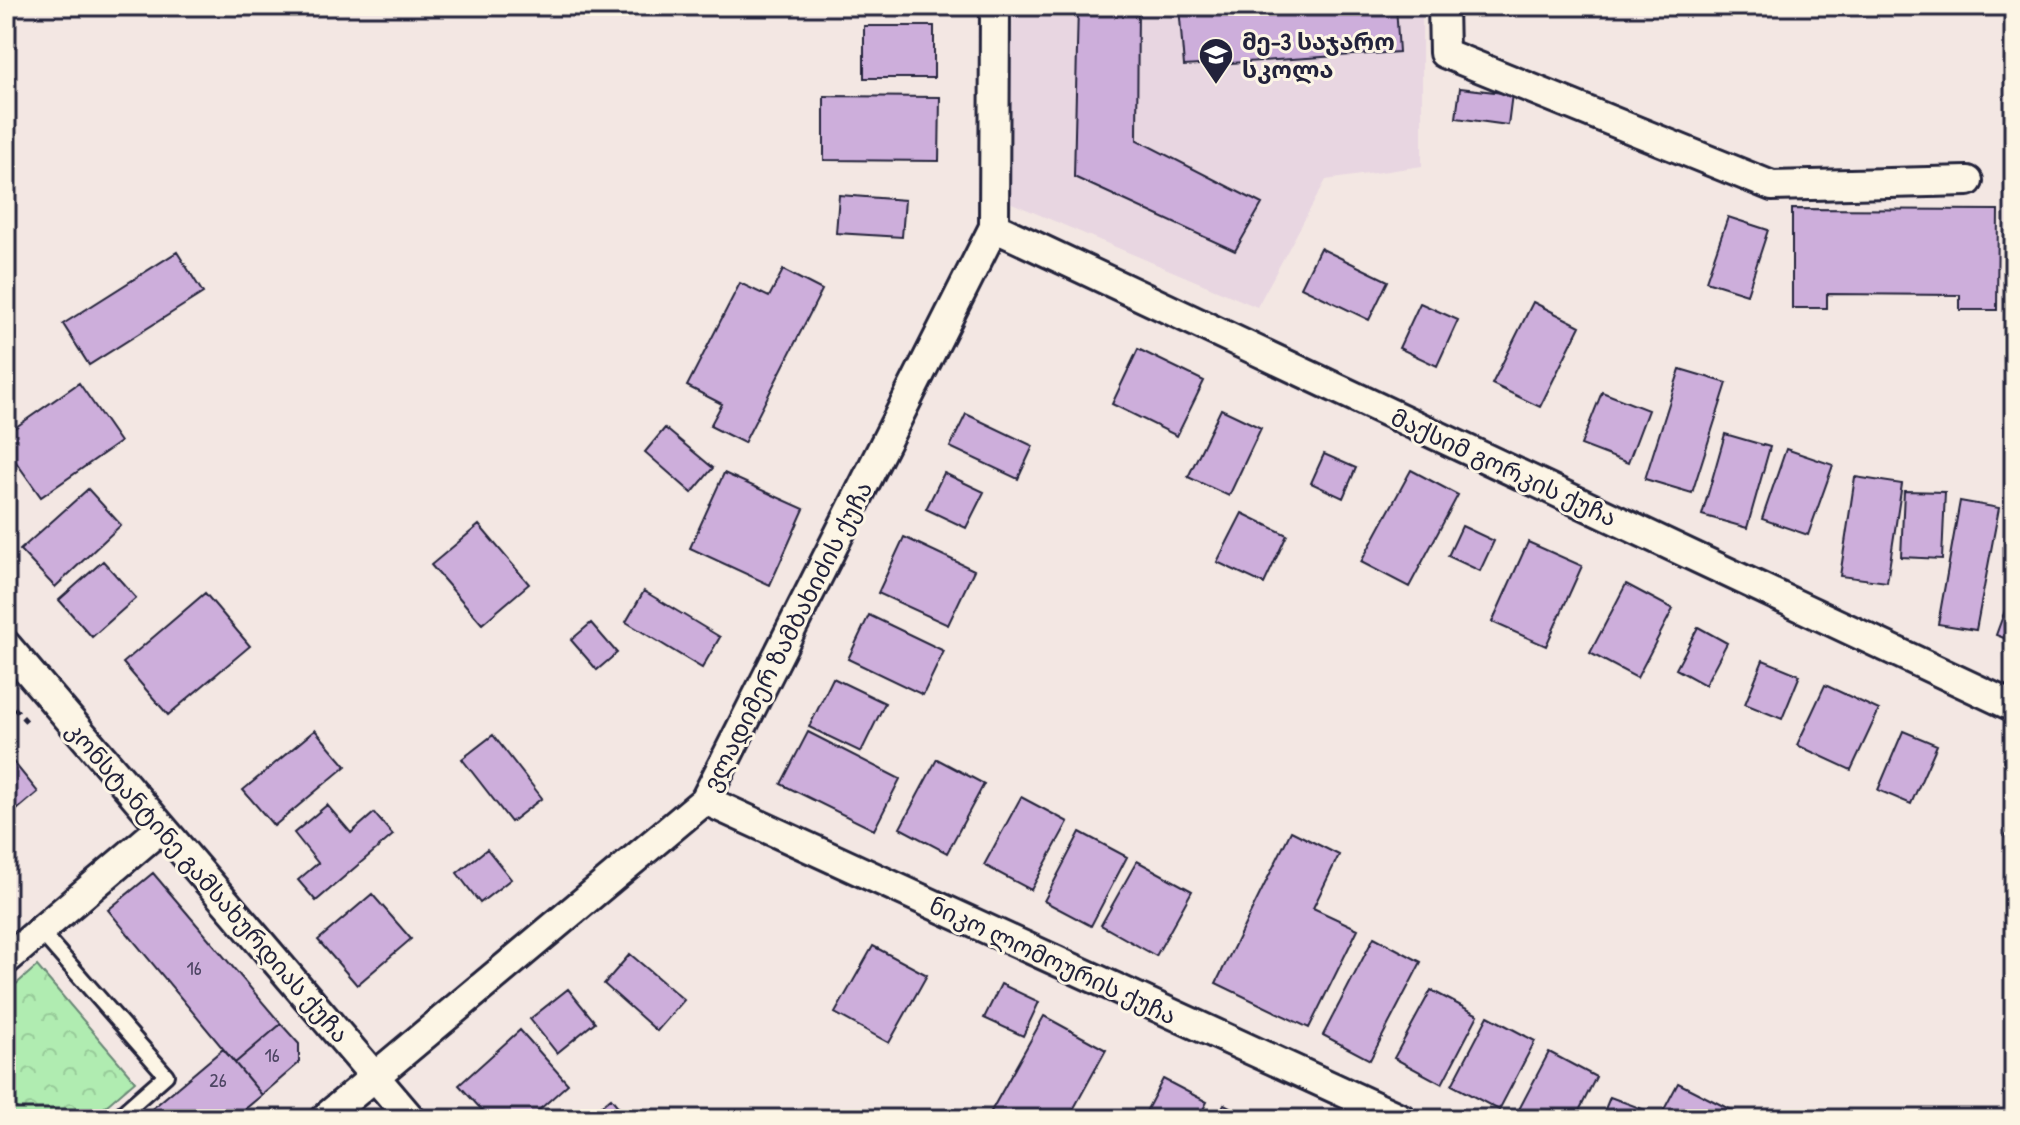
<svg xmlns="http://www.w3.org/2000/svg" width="2020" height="1125" viewBox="0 0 2020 1125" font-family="'Patrick Hand','Noto Sans Georgian',sans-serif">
<defs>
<pattern id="park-crowns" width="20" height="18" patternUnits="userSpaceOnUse" patternTransform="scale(2)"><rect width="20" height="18" fill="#b0ecb1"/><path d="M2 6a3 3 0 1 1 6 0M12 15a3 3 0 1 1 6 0" fill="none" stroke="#97ca99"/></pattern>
</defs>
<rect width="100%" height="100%" fill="#f3e7e3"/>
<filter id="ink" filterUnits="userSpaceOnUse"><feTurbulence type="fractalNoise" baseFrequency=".0125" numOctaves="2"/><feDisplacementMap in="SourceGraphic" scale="16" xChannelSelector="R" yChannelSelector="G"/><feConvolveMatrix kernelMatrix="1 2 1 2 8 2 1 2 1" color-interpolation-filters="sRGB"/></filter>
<g filter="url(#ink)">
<path fill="#e8d6e1" d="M1013 6H1422V166L1326 180 1257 307 1007 201Z"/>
<path fill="url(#park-crowns)" stroke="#698776" stroke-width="2" d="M37 966 135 1081 91 1119H6V993Z"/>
<path fill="#cdaedb" stroke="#22223b" stroke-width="2" d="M1078 6H1138L1137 140 1262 204 1235 251 1074 177Z
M1179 6H1396L1399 52 1184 66Z
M864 26H934V78H864Z
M1460 88 1512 94 1508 125 1456 118Z
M824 96 940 97 939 161 824 160Z
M839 195 905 200 902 237 836 233Z
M1792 209 1998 210 1997 310H1960V295L1827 294V308H1792Z
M1728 217 1768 230 1747 294 1706 281Z
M1320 248 1388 281 1369 320 1301 287Z
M177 252 203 293 89 365 63 324Z
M783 270 822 290 744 443 710 426 722 404 687 386 740 283 769 297Z
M1533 302 1580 326 1540 407 1492 384Z
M1420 303 1458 320 1437 366 1399 348Z
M1138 349 1204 381 1177 436 1112 404Z
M1680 369 1727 383 1692 493 1645 479Z
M79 383 120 442 41 497 6 448V434Z
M1602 392 1648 410 1628 463 1581 445Z
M1221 409 1261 428 1229 496 1188 477Z
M966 414 1033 446 1018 479 950 447Z
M665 428 713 468 692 493 645 452Z
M1725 434 1770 447 1747 528 1702 515Z
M1786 449 1833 465 1808 535 1762 519Z
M1324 454 1356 468 1343 498 1311 483Z
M1411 470 1458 495 1409 587 1361 562Z
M724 473 804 509 770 585 690 548Z
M944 473 984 492 966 528 926 509Z
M1855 477 1902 484 1887 582 1840 576Z
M88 489 121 525 55 587 20 550Z
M1904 491 1945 492 1942 559 1901 557Z
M1960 501 1999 508 1976 630 1938 624Z
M1242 513 1287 535 1264 584 1217 562Z
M479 525 529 584 482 624 431 565Z
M1462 526 1494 541 1480 571 1448 556Z
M904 537 974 570 948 625 878 593Z
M1528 542 1582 566 1546 646 1492 622Z
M103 561 136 598 92 637 59 600Z
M1626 584 1673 609 1637 678 1590 653Z
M2014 586V642L1996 635Z
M644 591 720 637 702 668 626 622Z
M205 593 250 646 168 715 123 663Z
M869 615 944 651 923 695 848 659Z
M591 623 617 653 597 670 571 640Z
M1698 627 1727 643 1705 685 1676 669Z
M1763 660 1800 675 1782 719 1745 704Z
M833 678 885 703 861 752 809 727Z
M1825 685 1879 710 1851 770 1797 745Z
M315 730 346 766 274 826 243 790Z
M1903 731 1937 745 1911 804 1878 790Z
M808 732 900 779 874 830 781 784Z
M493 735 542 798 511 822 462 759Z
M7 754 38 792 6 819V755Z
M937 759 984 784 947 853 900 828Z
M1021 797 1068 822 1031 890 984 865Z
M327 805 351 833 374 813 393 835 316 901 298 880 318 863 294 833Z
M2014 816V841L2005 837Z
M1291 831 1339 855 1313 908 1358 929 1309 1028 1216 983Z
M1080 832 1127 857 1091 926 1044 901Z
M487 849 511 879 480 903 457 873Z
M1137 861 1192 891 1156 956 1101 925Z
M153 873 281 1024 235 1063 108 910Z
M372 894 411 939 357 985 318 940Z
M1374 937 1421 962 1370 1060 1323 1035Z
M873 946 927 975 889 1043 835 1013Z
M630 954 684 1000 657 1031 604 984Z
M1001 984 1039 1002 1023 1036 984 1018Z
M568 989 595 1022 557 1053 530 1019Z
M1431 990 1478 1015 1442 1084 1394 1058Z
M1044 1016 1106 1050 1068 1119H995L989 1115Z
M1488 1016 1535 1041 1499 1110 1452 1085Z
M281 1024 299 1044V1063L262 1095 235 1063Z
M520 1030 568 1084 529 1119H490L459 1085Z
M223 1049 262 1095 233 1119H140Z
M1549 1052 1596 1077 1575 1119H1514Z
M1163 1079 1207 1102 1198 1119H1142Z
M1678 1083 1749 1119H1659Z
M1610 1097 1648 1111 1644 1119H1601Z
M611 1098 628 1119H585Z
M1224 1104 1253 1119H1216Z"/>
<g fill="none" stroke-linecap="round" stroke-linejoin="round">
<defs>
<path id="lane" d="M40 931 166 1075 116 1119"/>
<path id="street" d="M1443 6 1444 53 1772 186 1968 181
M994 227 2014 707
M6 645 411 1119
M705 800 1402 1119
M6 960 161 828
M324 1119 705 800 994 227 995 6"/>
</defs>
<use href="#lane" stroke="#22223b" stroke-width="20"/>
<use href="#street" stroke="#22223b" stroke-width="34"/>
<path stroke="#22223b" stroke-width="5" stroke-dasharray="6 6" stroke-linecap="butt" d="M6 699 27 722"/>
<use href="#lane" stroke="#fcf5e5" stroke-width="14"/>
<use href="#street" stroke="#fcf5e5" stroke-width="28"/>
</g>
</g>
<defs>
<symbol id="school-pin" viewBox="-11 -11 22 30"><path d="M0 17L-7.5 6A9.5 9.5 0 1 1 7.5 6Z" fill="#22223b" stroke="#fcf5e5"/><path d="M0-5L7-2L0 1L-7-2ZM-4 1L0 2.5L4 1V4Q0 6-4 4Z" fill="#fff"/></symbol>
</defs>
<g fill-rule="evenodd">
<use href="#school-pin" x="1196" y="35" width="40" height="54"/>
</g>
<g text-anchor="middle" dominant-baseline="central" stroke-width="6" stroke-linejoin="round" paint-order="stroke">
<g font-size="20" fill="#4d4563">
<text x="194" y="967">16</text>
<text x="272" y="1054">16</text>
<text x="218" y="1079">26</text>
</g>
<g font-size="24" font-weight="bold" fill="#22223b" stroke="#fcf5e5" text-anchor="start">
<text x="1242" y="41">მე-3 საჯარო<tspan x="1242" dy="28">სკოლა</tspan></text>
</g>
<g font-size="24" fill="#22223b" stroke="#fcf5e5">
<text transform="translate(1504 467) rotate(25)">მაქსიმ გორკის ქუჩა</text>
<text transform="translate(787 636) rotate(-63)">ვლადიმერ ზამბახიძის ქუჩა</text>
<text transform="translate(208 882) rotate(49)">კონსტანტინე გამსახურდიას ქუჩა</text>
<text transform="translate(1053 960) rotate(25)">ნიკო ლომოურის ქუჩა</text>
</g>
</g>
<rect width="2020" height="1125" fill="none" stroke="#fcf5e5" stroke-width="32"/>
<rect x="16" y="16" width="1988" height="1093" fill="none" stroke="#22223b" stroke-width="3" filter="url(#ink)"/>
</svg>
